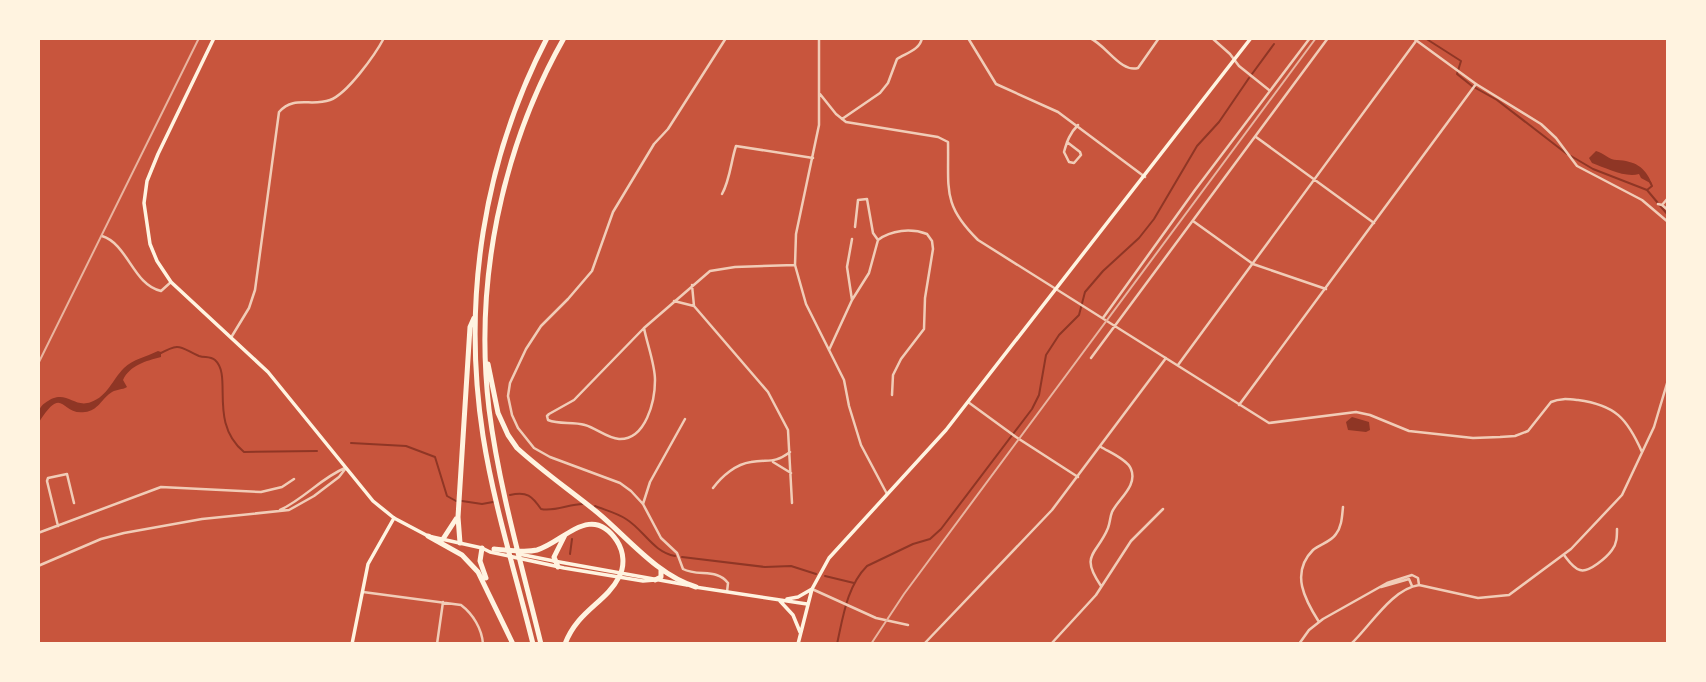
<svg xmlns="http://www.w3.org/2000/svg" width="1706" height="682" viewBox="0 0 1706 682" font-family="Montserrat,sans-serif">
<rect width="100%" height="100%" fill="#c8553d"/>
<path fill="#8f3625" d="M1596 151C1604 153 1609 160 1617 160 1634 161 1645 166 1652 184L1641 178 1639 174C1625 178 1606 168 1592 163L1589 158Z
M158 351 161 352V357C146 361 130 365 123 380L127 387C122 390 117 389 112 392 102 398 98 411 85 412 60 416 64 383 39 422 38 413 38 408 45 403 66 387 73 409 91 402 108 396 112 380 124 368 133 359 146 357 158 351Z
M1352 417 1369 422 1370 430 1366 432 1348 430 1346 422Z"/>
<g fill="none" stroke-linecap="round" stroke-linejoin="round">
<path stroke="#8f3625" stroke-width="2" d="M1425 38 1461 61 1457 74 1472 86 1497 100 1567 154
M1252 74 1274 44
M1571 156 1593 169 1647 190 1668 215
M1647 190 1652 186 1650 182
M159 354C181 342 179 347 199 356 205 358 210 356 215 360 233 376 208 422 244 452L317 451
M351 443 406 446 435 457 447 496 456 501
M510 495C527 491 532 496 541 509 555 512 569 504 583 504
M462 501 482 504 493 502
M595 506C605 510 617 513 626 519 644 530 653 552 675 556
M570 554 572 539
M682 557 765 567 791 566 816 574
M825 576 854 583
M837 644C843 617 847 586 867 566L913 544 930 539 941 529 1032 409 1039 395 1046 355 1059 335 1079 315 1085 292 1103 271 1139 238 1154 219 1197 146 1219 122 1249 78"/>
<path stroke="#f1ccb7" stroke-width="2.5" d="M726 38 668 129 654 144 613 212 592 271 568 299 541 326 526 349 510 383 508 396 512 415 518 428 534 448 550 457 620 483 631 491 643 504 661 538 677 553 683 569C698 577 717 568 728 583L727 592
M819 38V125L796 234 795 265 806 304 844 380 849 406 861 445 887 494
M968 38 996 84 1058 112 1145 177
M1090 38C1107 46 1121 73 1138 68L1159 38
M1212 38 1230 54 1239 66 1269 90
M820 94 836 114 846 122 938 137 948 142C949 189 942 205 978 240L1269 423 1356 412 1370 415 1409 431 1473 438 1500 437 1515 436 1528 431 1551 402C1560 398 1568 399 1578 400 1615 405 1627 418 1642 452
M842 119 880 93 888 83 897 59C906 53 920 50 922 38
M1256 137 1374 223
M1067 142 1080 152 1081 155 1074 163 1069 162 1064 152C1067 141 1070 133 1078 125
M722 194C730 180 731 161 736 146L813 158
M1658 204 1662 205 1668 198
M1662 205 1668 210
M1193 221 1253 264 1326 289
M855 227 858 200 867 199 873 233 878 240
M102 236C128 244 133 285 161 291L171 282
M852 239 847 267 852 300
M692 285 694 306 768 392 788 430 792 503
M674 301 694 306
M1103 318 1195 190 1310 38
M644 328C647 344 655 364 655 380 655 401 646 440 619 439 607 438 596 428 585 425 572 421 560 425 548 420L547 416 549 414 574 400 644 328 710 271 735 267 795 265
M232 336 249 308 255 290 279 112C294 95 311 107 330 100 347 94 375 55 384 38
M829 350 852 300 869 273 878 240C891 230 911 228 927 234L932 241 933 249 925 298 924 329 901 359 893 375 892 395
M1091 358 1328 38
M1178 365 1416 41
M968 402 1016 437 1078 477
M1239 405 1476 84
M1101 447C1109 452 1128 460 1131 469 1138 486 1118 499 1112 512 1110 517 1110 523 1108 528 1097 555 1079 554 1101 586
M773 462 791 473
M713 488C722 476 736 464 751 462 769 459 774 464 790 452
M643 504 650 482 685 419
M280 510C304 499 321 478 345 468
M58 526 47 481 48 478 67 474 74 503
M38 533 161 487 261 492 282 487 294 479
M1564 555C1568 560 1573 568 1580 570 1589 573 1607 557 1612 550 1617 544 1617 536 1617 529
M38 566 101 539 124 533 202 519 289 510 314 496 339 477 346 468
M1381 587 1409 579 1412 586
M812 589 876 618 908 625
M363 592 461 605C473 614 482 629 483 644
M1319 622C1305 600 1290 573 1313 550 1320 544 1331 542 1336 534 1342 526 1342 516 1343 507
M437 644 443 602
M924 644 1052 510 1166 358
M1051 644 1096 595 1131 541 1163 509
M1299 644 1309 630 1323 619 1387 583 1412 575 1418 578 1419 585
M1351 644C1371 625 1392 589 1419 585L1478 598 1509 595 1571 549 1622 495 1654 427 1668 380"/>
<path stroke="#f1ccb7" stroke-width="2.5" d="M1413 38 1476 84 1541 124 1556 138 1577 166 1642 200 1668 222"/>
<path stroke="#fff3e0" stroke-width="3.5" d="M554 561 687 585
M695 587 807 604
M787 599 798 597 812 589
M780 601 793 615 800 632
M352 644 368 564 394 518
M798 644 812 589 829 558 946 430 1251 38"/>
<path stroke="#fff3e0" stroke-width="3.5" d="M214 38 158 154 147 181 144 203 150 244 157 261 171 282 268 372 373 501 394 518 428 536 482 548 490 552 564 568 643 581 655 580
M519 554 554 561"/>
<path stroke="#fff3e0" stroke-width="5" d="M488 364 498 413 508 435 517 448C542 471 571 491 598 513 628 538 657 575 696 587
M428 536 462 555 478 572 513 644
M443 539 456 519
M460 543 458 517 470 327 474 318
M482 548 480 561 486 578
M494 549C508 550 524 553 537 550 564 542 591 502 617 541 624 552 625 566 619 577 606 603 578 610 565 644
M558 567 554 557 565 535
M655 580 661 577V569
M533 644C516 575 494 506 483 436 462 300 483 161 547 38
M541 644C522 566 499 488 489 409 474 283 501 149 564 38"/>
<path stroke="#e9b49f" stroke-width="2" d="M38 364 199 38
M871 644 904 594 1316 38"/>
</g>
<rect width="1706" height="682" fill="none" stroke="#fff3e0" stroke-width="80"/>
</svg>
